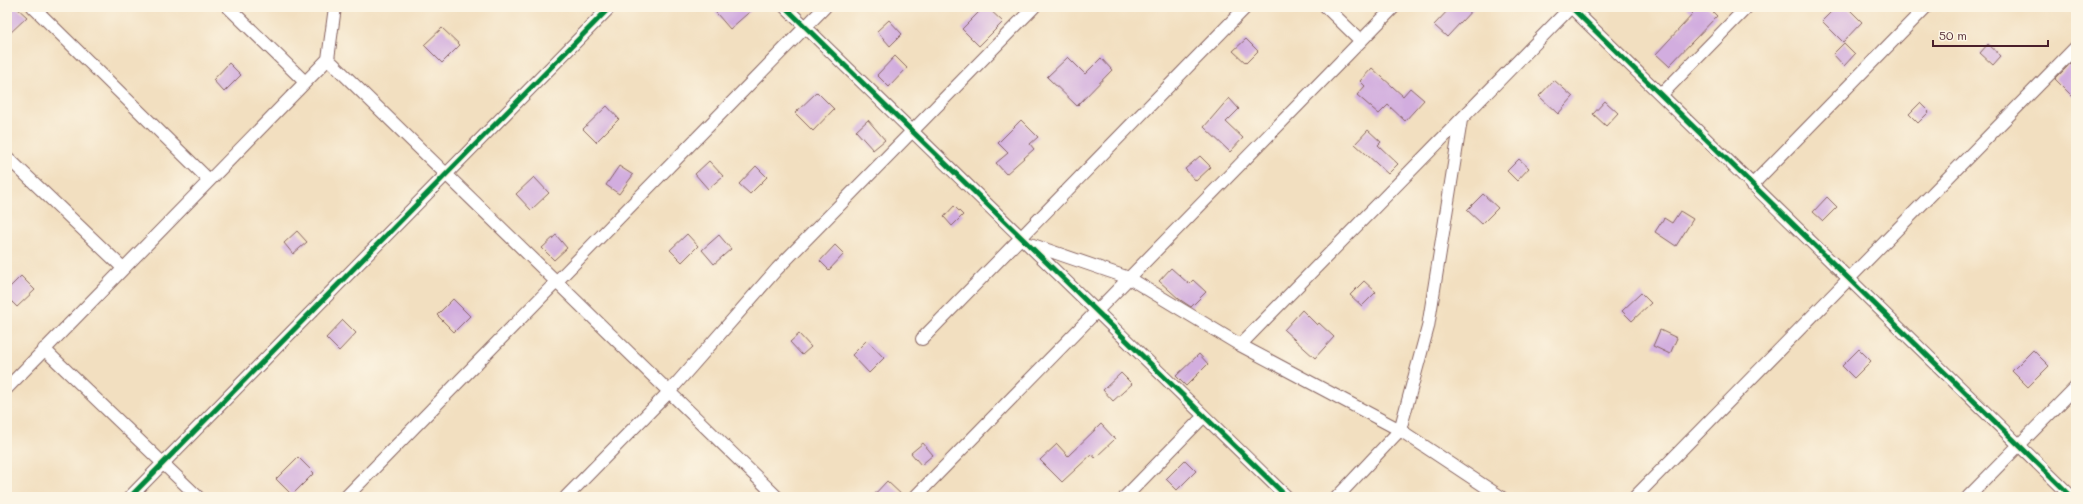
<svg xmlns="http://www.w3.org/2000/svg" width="2083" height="504" viewBox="0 0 2083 504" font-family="Mali,sans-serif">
<rect width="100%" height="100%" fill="#fcf5e5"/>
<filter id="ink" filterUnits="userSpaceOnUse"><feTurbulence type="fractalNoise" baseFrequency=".025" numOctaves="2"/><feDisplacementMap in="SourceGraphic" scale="8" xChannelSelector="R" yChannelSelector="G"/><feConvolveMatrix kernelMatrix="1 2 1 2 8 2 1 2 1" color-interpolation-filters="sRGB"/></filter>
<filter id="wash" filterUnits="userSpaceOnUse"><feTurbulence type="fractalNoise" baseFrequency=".012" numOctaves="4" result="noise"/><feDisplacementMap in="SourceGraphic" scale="16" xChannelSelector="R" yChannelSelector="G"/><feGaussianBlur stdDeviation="0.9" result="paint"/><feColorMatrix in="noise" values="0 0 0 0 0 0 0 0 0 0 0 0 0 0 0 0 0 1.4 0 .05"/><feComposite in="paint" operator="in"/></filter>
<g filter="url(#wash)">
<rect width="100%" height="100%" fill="#f2dfc0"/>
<g id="blocks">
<path fill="#d2addf" d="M7 7H16L27 17 7 36Z
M711 7H755L730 29Z
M984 7H987L1003 22 979 46 962 29Z
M1451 7H1475L1447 37 1434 25Z
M1686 7H1708L1717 16 1669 66 1656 54 1693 14Z
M1836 7H1847L1862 22 1843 42 1822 21Z
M889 20 902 34 890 46 877 31Z
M442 28 460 45 442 63 424 45Z
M1246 39 1258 51 1246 63 1233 51Z
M1844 43 1855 54 1844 66 1833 54Z
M1988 44 2001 56 1993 65 1980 53Z
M895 56 907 68 889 87 877 75Z
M1068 57 1085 74 1101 58 1112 70 1077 106 1047 77Z
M229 63 241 75 224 92 213 80Z
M2071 63 2076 68V100L2055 79Z
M1372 68 1403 96 1410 88 1424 100 1405 121 1388 105 1379 114 1357 95 1365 86 1360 81Z
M1554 80 1573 97 1558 114 1539 96Z
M817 92 834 109 813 131 795 113Z
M1229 98 1239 109 1226 122 1243 138 1230 152 1204 127Z
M1605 101 1618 113 1606 126 1593 114Z
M1920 103 1929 112 1918 123 1909 114Z
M607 106 619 119 596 142 583 129Z
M868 120 885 140 873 150 856 131Z
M1021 120 1038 137 1030 144 1034 149 1006 174 996 163 1008 153 998 143Z
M1368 130 1381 142 1378 145 1398 164 1388 174 1355 144Z
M1200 156 1211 167 1196 181 1185 169Z
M1519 159 1529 168 1517 181 1507 171Z
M709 161 723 176 708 189 695 174Z
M619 166 633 175 619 194 606 185Z
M756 166 767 177 750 194 739 184Z
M534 177 549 193 531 210 516 194Z
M1483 194 1498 208 1482 224 1467 210Z
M1827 197 1837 207 1823 221 1813 212Z
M954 206 963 215 952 226 944 217Z
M1680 211 1693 219 1676 246 1655 232 1664 218 1672 223Z
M297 231 307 242 293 254 284 243Z
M687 234 698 246 682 262 670 250Z
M556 235 567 248 554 260 542 248Z
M719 235 731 249 714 264 702 250Z
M835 245 844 254 829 270 820 261Z
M1171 268 1189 284 1193 280 1206 292 1191 307 1179 299 1159 281Z
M21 276 35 290 17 307 7 297V290Z
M1364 281 1376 292 1362 306 1350 295Z
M1641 293 1651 303 1632 321 1622 311Z
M453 299 470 316 454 332 437 315Z
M1302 310 1317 325 1319 323 1334 337 1315 358 1284 330Z
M343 320 356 333 339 351 326 338Z
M1660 330 1677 338 1670 354 1653 346Z
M799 334 811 347 802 355 790 342Z
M867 340 884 358 869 373 852 355Z
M1859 349 1871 361 1854 378 1842 366Z
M2033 350 2049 366 2028 387 2012 371Z
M1199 354 1208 364 1186 386 1176 376Z
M1121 373 1132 384 1113 401 1103 390Z
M1101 424 1115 439 1095 458 1092 454 1062 482 1040 460 1057 444 1068 456Z
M923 443 933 455 921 465 911 453Z
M298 457 314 473 292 495 276 479Z
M1185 460 1196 471 1177 490 1166 479Z
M887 481 904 497H872Z"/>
</g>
</g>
<g filter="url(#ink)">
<use href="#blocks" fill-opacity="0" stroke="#85625f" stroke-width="1"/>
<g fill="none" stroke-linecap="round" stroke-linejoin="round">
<defs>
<path id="street" d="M33 7 209 180
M228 7 305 82
M785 7 1287 497
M1326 7 1361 41
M1571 7 2072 497
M328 59 777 497
M1661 95 1747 7
M7 157 123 268
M1752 185 1926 7
M1030 244 1129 278 1240 345 1400 430 1501 497
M922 339 1246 7
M1240 345 1571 7
M44 349 198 497
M7 388 328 59 335 7
M130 497 610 7
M346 497 825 7
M566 497 669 392 777 269 1034 7
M915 497 1394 7
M1125 497 1204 416
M1337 497 1400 430 1428 327 1461 120
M1635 497 2076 47
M1968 497 2076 387"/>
</defs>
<use href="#street" stroke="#85625f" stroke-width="14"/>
<use href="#street" stroke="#fff" stroke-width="12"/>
<defs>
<path id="cycleway" d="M785 7 1287 497
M1571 7 2072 497
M130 497 610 7"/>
</defs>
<use href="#cycleway" stroke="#fcf5e5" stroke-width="8"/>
<use href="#cycleway" stroke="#00873e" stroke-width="5"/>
</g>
</g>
<rect width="2083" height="504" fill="none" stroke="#fcf5e5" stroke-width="24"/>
<path d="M1933 40v6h115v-6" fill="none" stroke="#4a1f2b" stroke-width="2"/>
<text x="1939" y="40" font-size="12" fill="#4a1f2b" stroke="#fcf5e5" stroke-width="3" paint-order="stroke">50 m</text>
</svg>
